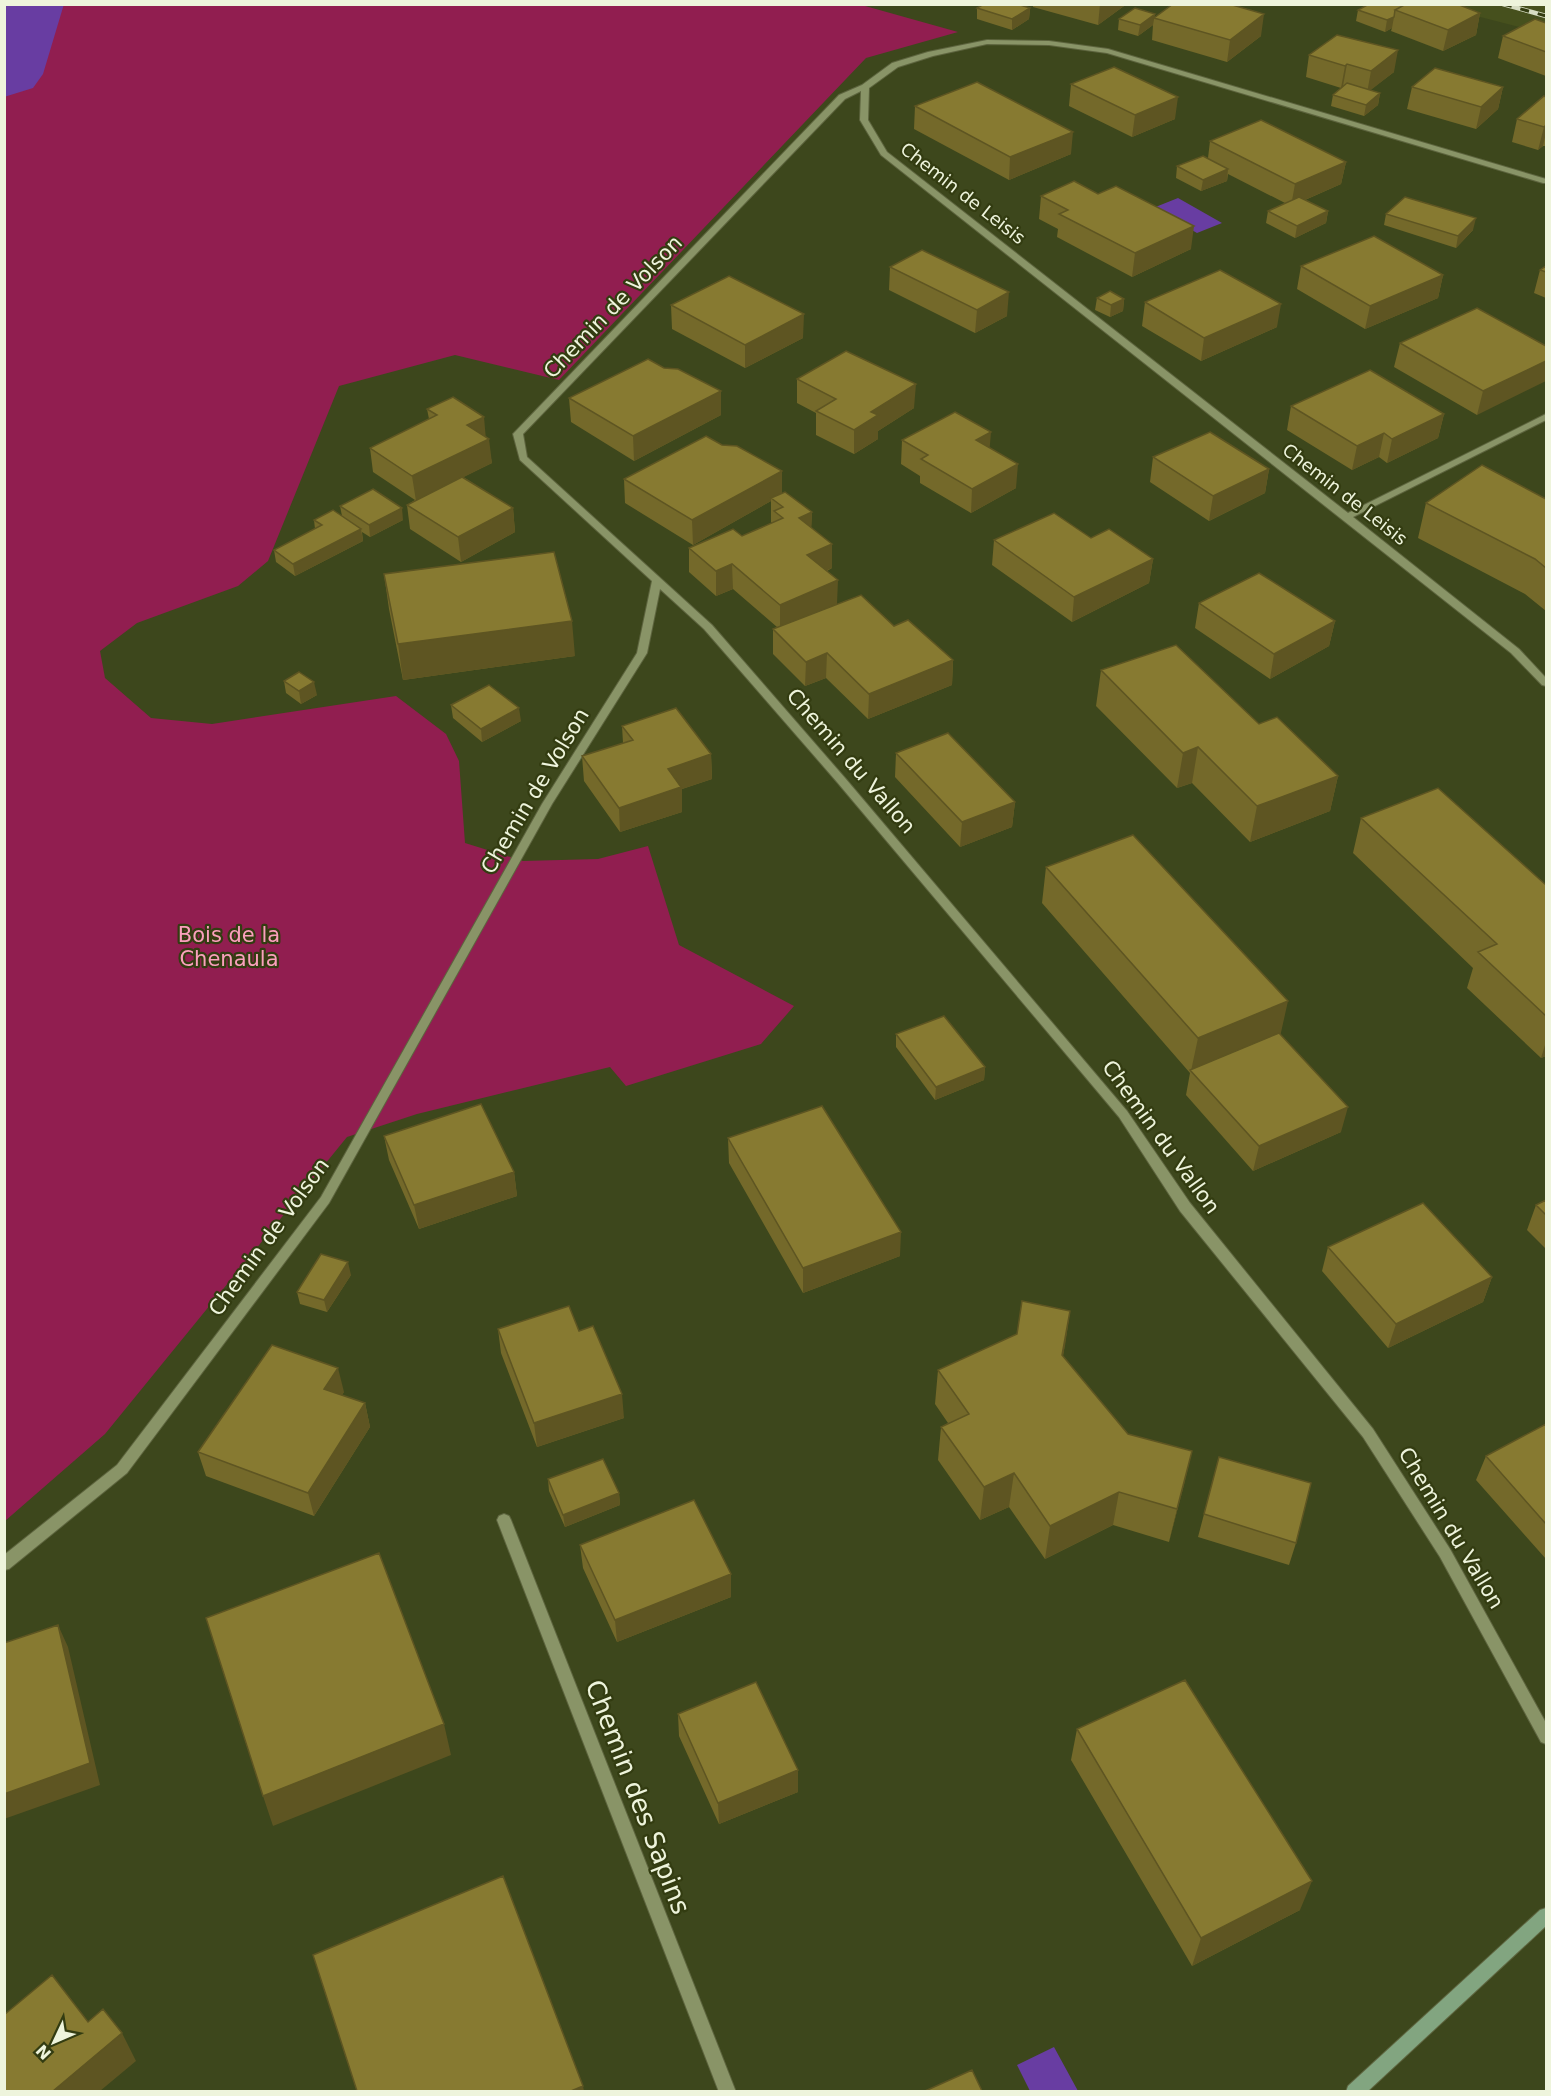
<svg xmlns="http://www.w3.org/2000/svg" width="1551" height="2096" viewBox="0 0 1551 2096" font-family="'DejaVu Sans',sans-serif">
<rect width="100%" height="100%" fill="#3d471c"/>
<path fill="#46501d" d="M1434 5H1546V34L1523 28Z"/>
<path fill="#911e50" d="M858 4 958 32 866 58 559 380 455 355 339 386 268 561 238 586 137 623 100 651 105 678 151 718 212 724 396 696 446 734 459 761 465 843 523 861 598 859 648 846 679 945 794 1006 761 1044 626 1086 610 1067 417 1114 347 1137 105 1434 5 1521V5Z"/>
<path fill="#683da2" d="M1178 198 1222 223 1197 233 1153 208Z
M1054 2047 1078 2091H1030L1017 2065Z"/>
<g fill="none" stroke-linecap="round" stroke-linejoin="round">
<path fill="#683da2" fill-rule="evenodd" d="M4 4H64L43 74 33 88 4 97Z"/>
<defs>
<path id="street" d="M987 40 1049 41 1108 49 1546 179V183H1543L1107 53 1049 45 987 44 933 56 898 67 869 88 868 120 887 152 1348 513 1546 414V420L1353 517 1519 649 1546 678V686L1542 685 1511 653 881 155 860 120 861 91 845 99 523 434 527 457 712 625 845 778 1127 1111 1190 1203 1373 1429 1450 1549 1546 1723V1744L1541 1742 1440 1557 1363 1437 1180 1211 1119 1117 837 782 704 629 660 589 647 653 552 804 329 1203 127 1473 9 1569 4 1570V1555L117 1465 321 1197 542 804 637 653 652 581 520 460 513 434 839 95 862 85 892 63 928 52Z
M504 1514 509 1516 511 1520 736 2092H719L497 1520 499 1516Z"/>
<path id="secondary" d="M1546 1908V1926L1367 2092H1346L1348 2086 1540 1910Z"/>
</defs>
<use href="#street" stroke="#5d643e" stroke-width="2"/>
<use href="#secondary" stroke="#5d643e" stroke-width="2"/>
<use href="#street" fill="#899467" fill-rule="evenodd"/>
<use href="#secondary" fill="#82a580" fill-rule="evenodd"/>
<defs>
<path id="rail" d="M1503 4 1546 16"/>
</defs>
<use href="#rail" stroke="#d7ddc3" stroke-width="4.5"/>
<use href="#rail" stroke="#333c11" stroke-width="3" stroke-dasharray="9" stroke-linecap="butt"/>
</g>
<path fill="#74692a" d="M1033 4H1124V6L1098 25 1033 7Z
M1369 4 1480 13 1476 35 1443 51 1391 31 1392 28 1385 32 1356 21 1358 10Z
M977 8H1030L1029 19 1012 30 977 19Z
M1155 14 1154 18 1261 36 1227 62 1152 40 1153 25 1138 36 1118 30 1119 19Z
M1546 23V76L1498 58 1503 36Z
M1309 55 1394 72 1370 90 1380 93 1378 105 1364 116 1331 106 1333 95 1341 88 1306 77Z
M1071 84 1175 119 1132 137 1069 106Z
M1412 87H1503L1498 109 1476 129 1407 109Z
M1546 97V146H1543L1538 150 1512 142 1517 119Z
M915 106 1071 154 1009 180 914 129Z
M1210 141 1346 162 1341 184 1305 200 1328 211 1326 223 1295 238 1266 223 1268 211 1285 203 1228 174 1227 181 1201 191 1176 178 1177 166 1208 158Z
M1041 196 1191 249 1132 277 1057 237 1058 229 1039 219Z
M1386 214 1473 230 1456 248 1384 225Z
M1301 266 1443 275 1438 298 1365 329 1297 289Z
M1546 266V298L1534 293 1540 270Z
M890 267 1007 316 975 333 889 290Z
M1097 298 1124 299 1123 311 1110 317 1095 310Z
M1145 302 1277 327 1201 361 1142 326Z
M671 305 803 338 745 368 672 329Z
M1400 343 1546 346 1477 415 1394 367Z
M664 368 721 391V415L634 461 571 422 569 398Z
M797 379 914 408 878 431V439L854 454 816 435V413L797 403Z
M1291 406 1444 414 1438 438 1387 463 1379 457 1352 470 1287 430Z
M427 409 486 437 492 463 463 477 513 508 515 532 461 562 410 529 407 505 415 500 373 472 370 448 429 419Z
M902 440 990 448 1016 488 971 513 920 483V476L901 464Z
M1153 457 1269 469 1265 493 1209 521 1150 482Z
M624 479 782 493 812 512 811 528 832 544V568L827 571 837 604 894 626 953 660 952 685 868 719 826 678 805 686 773 654V629L777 627 733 589 716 596 689 572V548L742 536 772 523 771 522V501L693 545 625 503Z
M1546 499V611L1525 594 1418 538 1426 503Z
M340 506 403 520 370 537 362 532 363 541 295 576 276 562 274 550 315 529 314 520 342 516Z
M1091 538 1153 559 1149 583 1072 622 992 565 994 540Z
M384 574 575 656 403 680 389 609Z
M1199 603 1335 621 1329 646 1270 679 1195 628Z
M1101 670 1259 724 1338 776 1330 811 1250 842 1192 783 1177 788 1096 706Z
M284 681 317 695 301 704 286 693Z
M451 705 521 721 482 742 453 718Z
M622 726 711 754 712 779 682 789V812L620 832 584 781 582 756 623 743Z
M896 753 1015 802 1012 827 960 847 895 777Z
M1361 818 1546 885V1056L1541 1058 1467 988 1473 968 1353 853Z
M1046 867 1281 1035 1341 1132 1253 1171 1186 1095 1190 1073 1042 903Z
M896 1034 985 1067 984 1080 935 1100 896 1047Z
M384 1136 514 1172 517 1196 419 1229 389 1160Z
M728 1138 900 1256 803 1293 729 1163Z
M1546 1200V1249L1527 1230 1536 1205Z
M1328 1247 1492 1277 1483 1302 1388 1348 1322 1271Z
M351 1275 327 1312 300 1304 297 1292Z
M1070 1311 1063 1356 1128 1434 1192 1451 1169 1542 1113 1525 1045 1559 1009 1507 980 1520 938 1460 941 1427 948 1423 935 1404 938 1370Z
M498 1329 579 1331 624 1418 537 1447 501 1353Z
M344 1392 342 1395 365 1403 370 1427 314 1516 206 1476 198 1452Z
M1546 1424V1559L1476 1480 1486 1456Z
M1219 1457 1296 1543 1289 1565 1198 1537Z
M548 1479 619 1493 620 1505 565 1527 549 1491Z
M580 1545 731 1597 617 1642 583 1568Z
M678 1714 798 1792 719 1824 679 1736Z
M1077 1729 1300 1910 1192 1966 1071 1760Z"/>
<path fill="#5e5522" d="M1100 4H1124V6L1098 25Z
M1030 8 1029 19 1012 30V19Z
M1480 13 1476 35 1443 51 1448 30Z
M1155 14 1153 25 1138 36 1140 25Z
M1264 14 1261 36 1227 62 1230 40Z
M1394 17 1392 28 1385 32 1387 20Z
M1398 50 1394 72 1367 93 1371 71Z
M1347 64 1343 86 1341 88 1345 66Z
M1503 87 1498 109 1476 129 1481 107Z
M1380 93 1378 105 1364 116 1366 105Z
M1178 97 1175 119 1132 137 1135 115Z
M1546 125V133L1543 146 1538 150 1544 127Z
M1073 132 1071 154 1009 180 1010 157Z
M1346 162 1341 184 1291 206 1295 184Z
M1228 169 1227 181 1201 191 1203 180Z
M1328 211 1326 223 1295 238 1297 226Z
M1476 218 1473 230 1456 248 1458 236Z
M1194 226 1191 249 1132 277 1135 253Z
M1443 275 1438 298 1365 329 1370 306Z
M1009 292 1007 316 975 333 977 310Z
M1124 299 1123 311 1110 317 1111 305Z
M1281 304 1277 327 1201 361 1204 338Z
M804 314 803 338 745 368V345Z
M1546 361V381L1477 415 1483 391Z
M916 384 914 408 878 431V439L854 454V430L871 412Z
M721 391V415L634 461 633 436Z
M1444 414 1438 438 1387 463 1392 439Z
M484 417 486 440 489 439 492 463 416 501 412 476 467 425Z
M991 432 989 456 976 440Z
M1384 433 1379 457 1352 470 1357 446Z
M1018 464 1016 488 971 513 972 489Z
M1269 469 1265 493 1209 521 1213 496Z
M782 471V495L771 498V501L693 545 692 520Z
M402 508 403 520 370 537 369 525Z
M513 508 515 532 461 562 458 537Z
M812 512 811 537 799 518Z
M361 529 363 541 295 576 293 564Z
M832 544V568L807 579V555Z
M1153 559 1149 583 1072 622 1074 597Z
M732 564 733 589 716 596V571Z
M838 580 837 604 780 630V605Z
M572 621 575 656 403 680 398 644Z
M1335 621 1329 646 1270 679 1274 654Z
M827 653 826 678 805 686 806 662Z
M953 660 952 685 868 719 869 694Z
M314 682 317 695 301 704 299 691Z
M519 708 521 721 482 742 481 729Z
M1198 747 1192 783 1177 788 1183 753Z
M711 754 712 779 682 789V812L620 832 619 808 668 769Z
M1338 776 1330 811 1250 842 1257 806Z
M1015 802 1012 827 960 847 962 822Z
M1288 1001 1280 1037 1191 1071 1198 1038Z
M1546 1042V1056L1541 1058Z
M985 1067 984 1080 935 1100 936 1087Z
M1348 1107 1341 1132 1253 1171 1259 1146Z
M514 1172 517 1196 419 1229 414 1205Z
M901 1232 900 1256 803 1293V1268Z
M348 1262 351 1275 327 1312 324 1300Z
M1492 1277 1483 1302 1388 1348 1396 1324Z
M1070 1311 1065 1346 1056 1389 1062 1355Z
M338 1368 344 1392 330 1413 324 1389Z
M622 1394 624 1418 537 1447 534 1423Z
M365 1403 370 1427 314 1516 308 1493Z
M1192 1451 1184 1485 1169 1542 1177 1509Z
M1014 1473 1009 1507 980 1520 984 1487Z
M1119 1492 1113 1525 1045 1559 1050 1526Z
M619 1493 620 1505 565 1527 563 1515Z
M731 1574V1597L617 1642 615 1620Z
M58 1625 68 1647 100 1785 4 1819V1794Z
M444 1724 451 1755 273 1826 263 1796Z
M798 1770V1792L719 1824 718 1803Z
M1312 1881 1300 1910 1192 1966 1201 1938Z
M122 2033 136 2061 100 2091H53Z
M583 2086 584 2091H571Z"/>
<path fill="#877a31" stroke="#5e5522" stroke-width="1.5" d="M984 4H1017L1030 8 1012 19 977 8Z
M1173 4H1229L1264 14 1230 40 1154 18Z
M1369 4H1406L1395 10 1394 17 1387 20 1358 10Z
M1406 4H1457L1480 13 1448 30 1395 10Z
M1135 8 1155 14 1140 25 1119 19Z
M1535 19 1546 23V52L1503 36Z
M1337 35 1398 50 1371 71 1347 64 1345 66 1309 55Z
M1114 67 1178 97 1135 115 1071 84Z
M1435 68 1503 87 1481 107 1412 87Z
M977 82 1073 132 1010 157 915 106Z
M1347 83 1380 93 1366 105 1333 95Z
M1544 96 1546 97V125L1544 127 1517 119Z
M1261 120 1346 162 1295 184 1210 141Z
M1203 156 1228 169 1203 180 1177 166Z
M1074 181 1098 194 1116 186 1194 226 1135 253 1059 214 1068 210 1041 196Z
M1299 197 1328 211 1297 226 1268 211Z
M1405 197 1476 218 1458 236 1386 214Z
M1374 236 1443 275 1370 306 1301 266Z
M922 250 1009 292 977 310 890 267Z
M1546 266V272L1540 270Z
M1220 270 1281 304 1204 338 1145 302Z
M729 276 804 314 745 345 671 305Z
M1110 291 1124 299 1111 305 1097 298Z
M1477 308 1546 346V361L1483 391 1400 343Z
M846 351 916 384 871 412 878 415 854 430 816 411 836 399 797 379Z
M648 359 664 368 678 369 721 391 633 436 569 398Z
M1370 370 1444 414 1392 439 1384 433 1357 446 1291 406Z
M453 397 484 417 467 425 489 439 412 476 370 448 437 415 427 409Z
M955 412 991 432 976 440 1018 464 972 489 921 459 928 455 902 440Z
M1210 432 1269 469 1213 496 1153 457Z
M706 436 722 445 737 446 782 471 692 520 624 479Z
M1482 465 1546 499V568L1535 559 1426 503Z
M462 477 513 508 458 537 407 505Z
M373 489 402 508 369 525 340 506Z
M785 492 812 512 799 518 832 544 807 555 838 580 780 605 732 564 716 571 689 548 733 529 742 536 783 518 774 511 783 507 771 498Z
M333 510 361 529 293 564 274 550 322 525 314 520Z
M1054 513 1091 538 1109 529 1153 559 1074 597 994 540Z
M554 552 572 621 398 644 384 574Z
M1259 573 1335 621 1274 654 1199 603Z
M861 595 894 626 908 620 953 660 869 694 827 653 806 662 773 629Z
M1176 645 1259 724 1277 717 1338 776 1257 806 1198 747 1183 753 1101 670Z
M299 672 314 682 299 691 284 681Z
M489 685 519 708 481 729 451 705Z
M676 708 711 754 668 769 681 787 619 808 582 756 633 740 622 726Z
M948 733 1015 802 962 822 896 753Z
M1438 788 1546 885V1016L1478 952 1497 944 1361 818Z
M1133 835 1288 1001 1198 1038 1046 867Z
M944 1016 985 1067 936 1087 896 1034Z
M1279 1033 1348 1107 1259 1146 1190 1070Z
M481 1104 514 1172 414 1205 384 1136Z
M822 1106 901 1232 803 1268 728 1138Z
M1546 1200V1215L1536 1205Z
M1423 1203 1492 1277 1396 1324 1328 1247Z
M321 1254 348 1262 324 1300 297 1292Z
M1022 1301 1070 1311 1062 1355 1128 1434 1192 1451 1177 1509 1119 1492 1050 1526 1014 1473 984 1487 941 1427 969 1414 938 1370 1017 1334Z
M569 1306 579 1331 593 1326 622 1394 534 1423 498 1329Z
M272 1345 338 1368 324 1389 365 1403 308 1493 198 1452Z
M1546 1424V1524L1486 1456Z
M1219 1457 1311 1483 1296 1543 1204 1514Z
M603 1459 619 1493 563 1515 548 1479Z
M694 1500 731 1574 615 1620 580 1545Z
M379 1553 444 1724 263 1796 206 1618Z
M58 1625 90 1763 4 1794V1643Z
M1185 1680 1312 1881 1201 1938 1077 1729Z
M756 1682 798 1770 718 1803 678 1714Z
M503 1876 583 2086 571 2091H357L313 1955Z
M52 1975 88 2022 103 2009 122 2033 53 2091H4V2015Z
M972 2070 982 2091H925Z"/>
<g text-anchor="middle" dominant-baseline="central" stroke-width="4.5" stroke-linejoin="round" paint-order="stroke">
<g font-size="18" fill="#eef4dc" stroke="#333c11">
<text transform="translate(963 193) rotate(38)">Chemin de Leisis</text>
<text transform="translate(1345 494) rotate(38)">Chemin de Leisis</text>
</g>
<g font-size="21" fill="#eef4dc" stroke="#333c11">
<text transform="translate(613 307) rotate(-46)">Chemin de Volson</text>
<text transform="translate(851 761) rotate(49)">Chemin du Vallon</text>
<text transform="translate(535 791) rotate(-59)">Chemin de Volson</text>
<text transform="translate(1161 1137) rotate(54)">Chemin du Vallon</text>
<text transform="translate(269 1237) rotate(-54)">Chemin de Volson</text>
<text transform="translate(1451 1528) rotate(59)">Chemin du Vallon</text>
</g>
<g font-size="21" fill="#fba0bd" stroke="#333c11">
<text x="229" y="935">Bois de la<tspan x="229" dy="24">Chenaula</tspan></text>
</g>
<g font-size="26" fill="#eef4dc" stroke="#333c11">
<text transform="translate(638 1797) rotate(69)">Chemin des Sapins</text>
</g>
</g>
<rect width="1551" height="2096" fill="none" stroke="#eef4dc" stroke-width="12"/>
<g transform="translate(54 2042) rotate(226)" stroke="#333c11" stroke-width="4.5" paint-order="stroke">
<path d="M0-4.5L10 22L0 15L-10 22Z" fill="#eef4dc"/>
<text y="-9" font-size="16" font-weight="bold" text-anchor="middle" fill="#eef4dc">N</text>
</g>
</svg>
